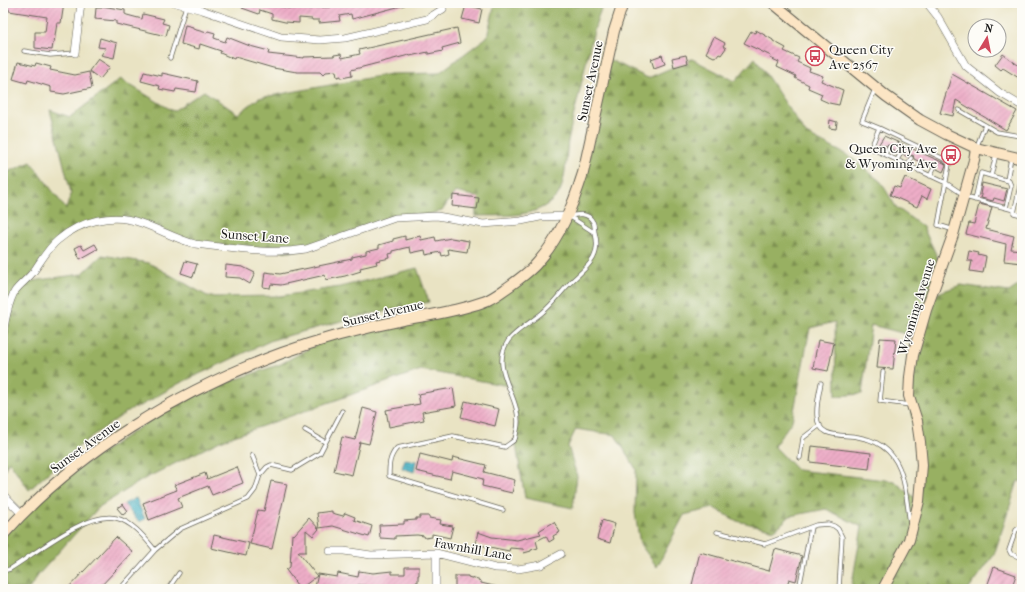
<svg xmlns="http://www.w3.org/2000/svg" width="1025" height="592" viewBox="0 0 1025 592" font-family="'IM FELL French Canon',serif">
<defs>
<pattern id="forest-firs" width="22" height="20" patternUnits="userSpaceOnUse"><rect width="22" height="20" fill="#98b062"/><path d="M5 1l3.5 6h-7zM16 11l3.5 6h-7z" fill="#7b8e50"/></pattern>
<pattern id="water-waves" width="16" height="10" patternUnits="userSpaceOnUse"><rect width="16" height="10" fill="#43afc1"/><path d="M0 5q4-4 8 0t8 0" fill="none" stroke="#378e9c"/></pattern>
<pattern id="building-hatch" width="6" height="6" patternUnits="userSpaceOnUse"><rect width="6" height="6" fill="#edadc7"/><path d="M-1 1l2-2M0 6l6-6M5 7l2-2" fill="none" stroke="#cb94aa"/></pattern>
</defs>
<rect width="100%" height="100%" fill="#fdfcf7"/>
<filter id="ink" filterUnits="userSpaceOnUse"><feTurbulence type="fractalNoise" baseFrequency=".025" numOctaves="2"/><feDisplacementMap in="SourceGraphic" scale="8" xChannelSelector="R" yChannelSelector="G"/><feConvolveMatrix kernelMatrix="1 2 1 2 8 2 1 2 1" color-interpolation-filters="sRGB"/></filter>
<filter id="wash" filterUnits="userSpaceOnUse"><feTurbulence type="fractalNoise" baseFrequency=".012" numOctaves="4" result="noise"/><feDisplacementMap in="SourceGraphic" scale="16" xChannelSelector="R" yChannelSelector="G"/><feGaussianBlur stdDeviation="0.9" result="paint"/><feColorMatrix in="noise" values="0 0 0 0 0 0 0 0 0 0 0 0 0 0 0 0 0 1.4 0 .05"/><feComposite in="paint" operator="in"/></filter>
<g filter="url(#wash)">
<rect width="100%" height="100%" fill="#e9e3c3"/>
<path fill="url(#forest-firs)" stroke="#5a663f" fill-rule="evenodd" d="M495 3H603C592 33 586 63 579 94 575 110 571 125 568 141 566 155 566 187 556 197 536 219 503 215 476 216L474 196 455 192 442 211 421 216 395 218 290 252 195 244 140 222 105 219 68 232 25 282 82 274 102 255 149 263 209 297 280 296 340 287 417 268 429 302 356 317 272 340 178 384 142 405 131 409 88 439 59 463 29 490 9 461 3 473V174L31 162 66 209 71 193 50 110 70 117 120 79 173 111 204 91 238 114 259 98 390 74 439 73 487 37Z
M755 58 806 134 851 157 881 182 896 207 923 227 942 267 932 295 961 285 1009 292 1022 283V482L1018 481 994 555 969 589H851L862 527 826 509 790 516 775 530 737 521 714 508 684 515 657 567 640 544 635 513 636 469 615 435 576 429 568 446 577 476 573 508 525 498 515 439 518 424 509 386 421 370 220 441 144 479 99 507 39 574 29 589H3V535L52 486 185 397 281 364 324 340 485 302 520 278 568 216 608 59 648 78 692 59 735 81ZM835 322 836 396 862 394 871 325 918 337 911 405 922 483 919 501 894 481 797 470 774 446 792 421 810 328Z"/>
<path fill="url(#water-waves)" stroke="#30666e" d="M405 459 416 461 414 472 402 468Z
M136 498 145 519 139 522 124 504Z"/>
<g id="blocks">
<path fill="url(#building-hatch)" d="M3 3H64L61 23H57L54 43H53L52 50 35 48V32H45L47 17 9 11V9L3 8Z
M244 3H270L269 4 292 9V7L311 9V8L331 7V5L336 3H344L345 5 352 3H404L405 5 352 19 351 14 339 16 340 21 319 23V20H312V19L299 18V23L285 22 272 19V14L260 10 259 14 242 8Z
M466 5 482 9 479 23 462 19Z
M102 6 125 10V14L127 15 142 19 143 14 164 19 162 23 169 25 166 36 116 24V21L95 19 96 8H102Z
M185 25 193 27V29L207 33 208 31 215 33 214 38 225 42 227 37 250 46 269 51 268 54 304 58V57L334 56V55L341 54 342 58 360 54 359 50 457 28 460 43 442 48 443 51 428 54V52L410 56 409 55 351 70 352 76 341 78V76L337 77 336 71 326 72 323 75 320 72H297L273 68 235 57 234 59 220 53 221 51 200 44 199 49 181 44Z
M756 30 773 40V41L786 48 784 51 799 58 797 62 810 68 809 71 823 76 821 81 843 90 839 105 829 103 820 99 822 94 808 88 809 85 795 78 796 76 777 67 779 62 770 58 771 56 744 43 751 31 755 33Z
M714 37 725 43 723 46 726 48 721 55 719 54 716 58 706 53Z
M100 38 117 43 114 58 101 55 106 48 98 47Z
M1003 54 1022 68V80L1003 68 1001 70 995 65Z
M662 55 665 64 654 68 651 59Z
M686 55 688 63 674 67 672 58Z
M98 59 110 67 100 79 89 71Z
M18 62 35 66 36 63 51 67 50 70 75 75 89 72 92 88 64 94 51 92V87L28 80 27 83 13 79Z
M144 72 162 76V73L198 81 196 92 176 89 175 92 159 89 160 86 141 81Z
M952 74 1017 111 1006 130 956 100 953 116 940 113Z
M830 120 837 122 836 129 829 128Z
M884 136 944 163 946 165 943 172 937 169V167L935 165 931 167 926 164V162L924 160 920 162 914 159 913 155 908 157 904 155V152L902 150 898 152 891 149 889 145 885 146 879 144Z
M905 177 931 189 927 199 922 196 917 207 890 195 894 186 900 188Z
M982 183 1007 189 1004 201 994 198 993 201 981 198 982 195H980Z
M453 195 479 198 477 209 452 206Z
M979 204 992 207 986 229 1014 236 1011 249 1022 250V263L1004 261 1006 244 966 234 969 223 974 224Z
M405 236V240L420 236 421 240 435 237 436 241 451 238 469 241 467 252 448 249 449 254 442 256 441 252 426 255 425 250 411 253 410 247 393 251V253L389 254 390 258 376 261 377 264 360 268 361 271 345 276 326 280 325 275 281 285 271 284 270 288 263 287 265 272 280 274 352 259V257L366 254V251L379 248V245L393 241V239Z
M95 244 98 249 80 259 75 248 81 245 84 250Z
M969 251 979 253 978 255 986 257 983 273 970 271 972 261H967Z
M185 261 197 264 193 277 181 273Z
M226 265 243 267 255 273 250 284 240 278 225 277Z
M880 338 896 339 893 369 877 368Z
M818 340 834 343 828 371 813 368Z
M453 388 456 406 422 412 424 420 389 427 386 410 420 404 418 394Z
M465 401 499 409 495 426 461 417Z
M363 408 377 412 369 444 360 442 352 475 334 471 342 437 355 440Z
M812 446 871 453 869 469 810 462Z
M420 454 452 462 453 457 486 465 484 472 515 480 512 493 482 486 483 479 452 471 450 479 416 471Z
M237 467 243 483 212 495 208 486 178 498 182 507 149 520 143 503 177 490 174 485 205 473 207 479Z
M271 481 287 484 272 549 250 544 258 510 264 511Z
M123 504 128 511 123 515 117 508Z
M332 511V513L343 516 345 513 355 517 354 520 372 526 369 537 333 526 319 528 317 513Z
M420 516H429V518L441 520 440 524 453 526 450 538 432 534V537L425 538 424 536 417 535 395 536V539L380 538 379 525 404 524V521L416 520V518H420Z
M309 518 319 529 313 536 306 530V552H298L317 576 300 589 286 570 290 567 292 534 294 535Z
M602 520 615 524 610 543 597 539Z
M554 522 560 532 553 536 554 539 549 542 546 536 536 541 538 548 531 550V551L524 553 523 549 510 548 509 551 475 544 478 532 492 537 517 540 541 534 539 531 542 529Z
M214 535 249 543 246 556 211 548Z
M116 537 133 552 98 589H67Z
M775 549 802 556 796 581 789 579 786 589H691L700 552 769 571Z
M405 567H419V575H418V582H416L417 589H404V587L377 589V586L358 585V589H348L334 586 333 589H324L315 587 318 574 337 577 338 573 358 577 359 571 373 573 392 571V574H405Z
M994 567 1016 575 1011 589H986Z
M455 576H468V577L481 581V583L498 587 497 589H455Z"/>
</g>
</g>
<g filter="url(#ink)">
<use href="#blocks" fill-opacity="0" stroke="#646256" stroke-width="1"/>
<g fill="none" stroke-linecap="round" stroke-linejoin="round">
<defs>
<path id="lane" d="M24 51 50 55 75 53
M170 58 186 6
M875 89 862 121 879 128 871 148 946 183 964 195
M959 110 997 132 1020 136 1022 126
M879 128 946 160 949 164 948 170 938 225 954 230
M977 146 985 125
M885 154 888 148
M897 160 901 153
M908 165 911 158
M919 171 923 163
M930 176 934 168
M991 176 1009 181 1011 186 1006 208
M1022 177 1014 213 1022 215
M1007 180 1011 158
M965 197 1014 210
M975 200 981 173 991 176 996 154
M569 216 595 233
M883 372 880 401 910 405
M821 383C819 394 816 405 817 416 818 439 842 434 858 437 869 439 880 443 888 451 906 468 906 500 910 523
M305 430 325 442
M252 455 260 475
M800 458 803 438 820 425
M503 510 389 476C389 465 389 457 397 448L453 436 505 447C508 444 513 442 515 439 516 437 516 433 517 430 524 397 488 372 508 341 514 332 534 320 543 312 553 304 561 292 570 283 586 267 602 259 595 233 594 230 595 225 593 222 588 212 578 214 569 216
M1022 529 1019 528 1016 530 1009 550 1011 554 1022 558
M717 532 765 544 816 525 828 524 834 526 838 529 842 537 839 589
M3 571 10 569C35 554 86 511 116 518 133 522 145 538 155 550
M120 589 155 550 180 529 248 499 255 490 260 475 267 467 271 465 292 470 320 453 342 411
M168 589 179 573
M799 589 811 527"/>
<path id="street" d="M176 3 202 10 281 37 320 40 345 38 427 19 443 9
M927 3 938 17 966 66 1000 93 1022 106
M75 53 81 3
M3 336C4 325 9 300 15 291 20 284 28 279 34 271 41 261 48 248 58 240 80 221 113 212 141 223 159 229 176 239 195 244 232 248 269 255 306 249L395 218 437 216 483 224 521 221 540 217 568 216
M3 494 8 500 22 514
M330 551H344L371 555 436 553 495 568 518 569 541 565 561 554
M436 589V553"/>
<path id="secondary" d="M773 3 886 96 920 120 946 134 976 148 1022 159
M3 535C75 453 180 390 282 353 321 339 363 328 403 320 430 315 458 311 483 302 493 299 502 291 511 285 520 278 531 271 538 262 561 236 573 205 583 173L614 31 623 3
M883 589 909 540 919 501 922 465 920 442 917 421 909 396 910 377 913 355 926 310 953 235 974 160 976 148"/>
</defs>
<use href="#lane" stroke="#646256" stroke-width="5"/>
<use href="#street" stroke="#646256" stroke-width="8"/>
<use href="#secondary" stroke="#646256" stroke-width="12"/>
<use href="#lane" stroke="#fff" stroke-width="3.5"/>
<use href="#street" stroke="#fff" stroke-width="7"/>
<use href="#secondary" stroke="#fce5c4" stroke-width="10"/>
</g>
</g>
<defs>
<symbol id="bus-ring" viewBox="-11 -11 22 22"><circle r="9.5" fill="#fdfcf7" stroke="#d1495b" stroke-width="1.5"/><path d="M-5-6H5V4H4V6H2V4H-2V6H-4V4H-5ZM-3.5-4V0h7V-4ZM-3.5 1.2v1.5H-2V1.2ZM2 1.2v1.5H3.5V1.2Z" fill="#d1495b"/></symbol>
</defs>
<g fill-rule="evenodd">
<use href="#bus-ring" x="804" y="45" width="22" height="22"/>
<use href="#bus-ring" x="940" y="144" width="22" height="22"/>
</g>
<g text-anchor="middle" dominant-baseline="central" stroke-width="3" stroke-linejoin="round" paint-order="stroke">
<g font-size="13" fill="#1c1c1c" stroke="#fdfcf7" text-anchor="start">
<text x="829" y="49">Queen City<tspan x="829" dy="15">Ave 2567</tspan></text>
<text x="937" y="148" text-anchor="end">Queen City Ave<tspan x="937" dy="15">&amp; Wyoming Ave</tspan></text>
</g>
<g font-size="13" fill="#1c1c1c" stroke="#fdfcf7">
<text transform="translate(590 81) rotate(-78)">Sunset Avenue</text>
<text transform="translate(255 236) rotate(4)">Sunset Lane</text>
<text transform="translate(916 307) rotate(-73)">Wyoming Avenue</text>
<text transform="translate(383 313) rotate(-13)">Sunset Avenue</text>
<text transform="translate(85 446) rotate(-36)">Sunset Avenue</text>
<text transform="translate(473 549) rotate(10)">Fawnhill Lane</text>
</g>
</g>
<rect width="1025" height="592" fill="none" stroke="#fdfcf7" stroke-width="16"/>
<g transform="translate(987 38) rotate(10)"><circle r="19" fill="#fdfcf7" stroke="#a3a29f"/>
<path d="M0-3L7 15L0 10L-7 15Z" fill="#d1495b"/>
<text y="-6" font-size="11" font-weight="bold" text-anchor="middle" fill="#1c1c1c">N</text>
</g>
</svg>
